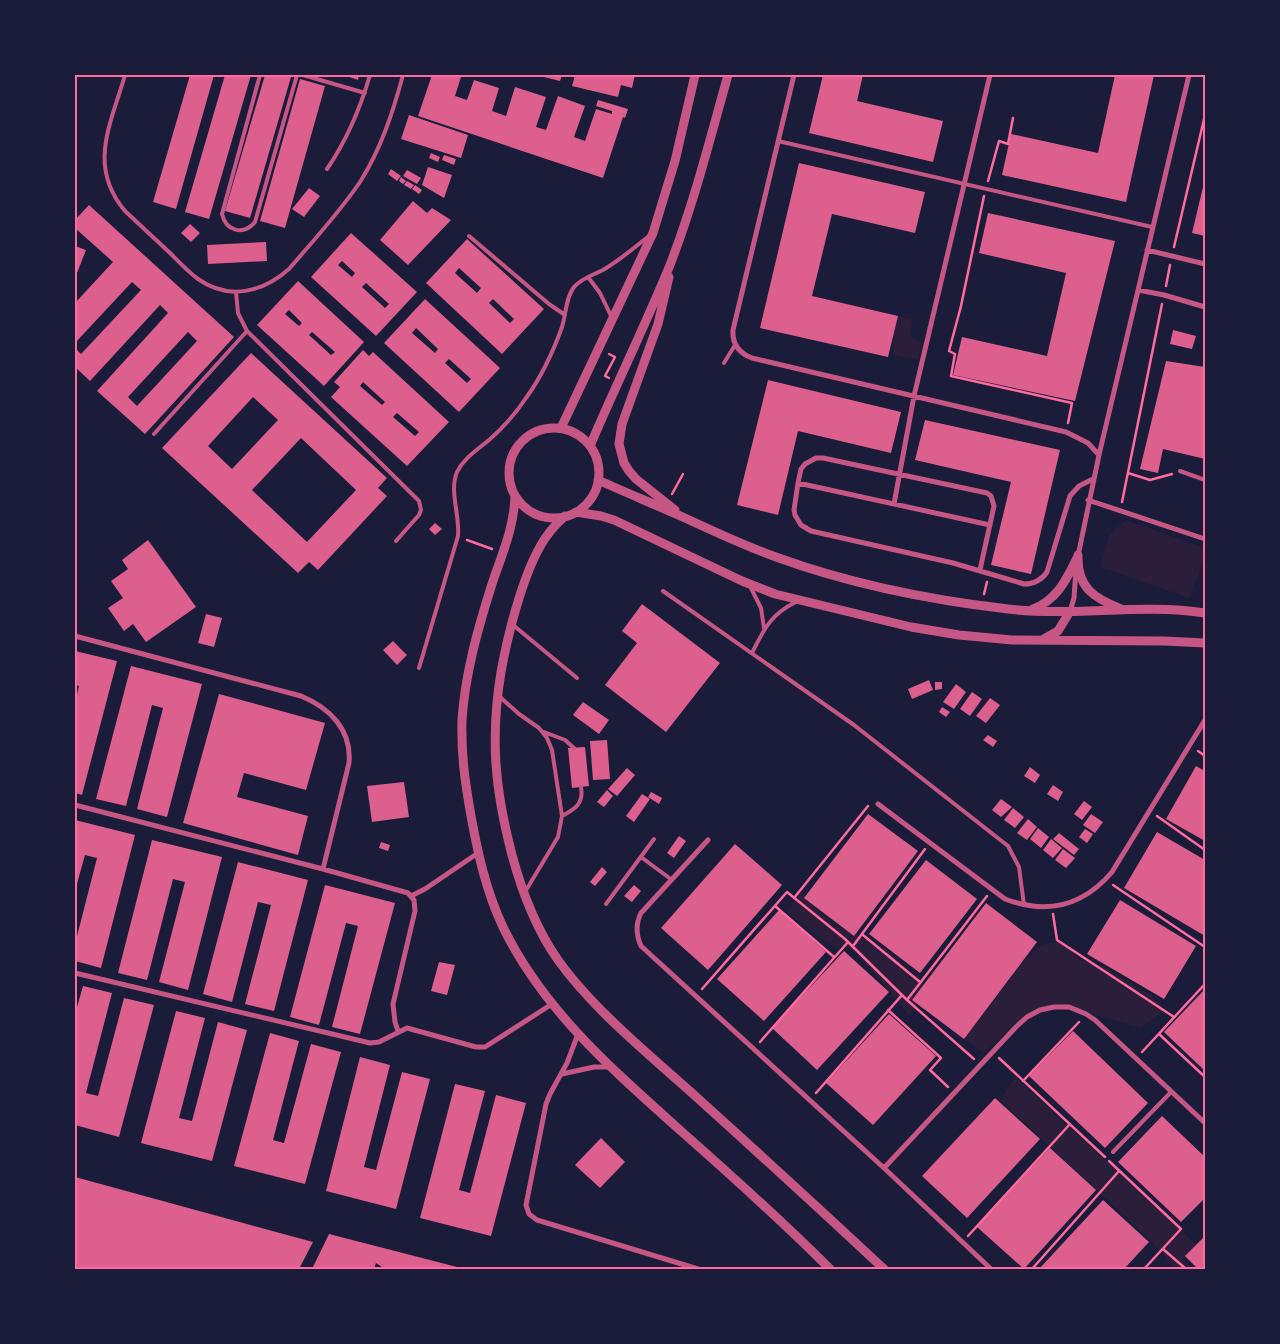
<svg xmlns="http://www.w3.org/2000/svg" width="1280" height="1344" viewBox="0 0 1280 1344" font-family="'Nunito Sans',sans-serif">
<rect width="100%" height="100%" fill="#1b1b3a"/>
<path fill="#2a1e3b" d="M890 316 912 318 911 337 922 342 918 360 893 355 894 337 886 331Z
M1126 520 1205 548V557L1189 598 1100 567 1109 535Z
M798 890 834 925 886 949 928 990 909 1015 855 951 829 944 788 913Z
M1053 942 1065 945 1081 960 1105 967 1136 986 1151 995 1165 1010 1141 1028 1072 1008 1047 1006 1026 1015 984 1053 964 1039 1013 976 1011 973 1041 945Z
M1015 1077 1198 1246 1183 1260 1193 1269H1175L1149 1239 1000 1100Z"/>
<path fill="#dd5f8e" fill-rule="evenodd" d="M190 75H214L176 209 153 202Z
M225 75H251L209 219 185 212Z
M265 75 291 77 250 218 225 211Z
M344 75H359L358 80Z
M432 75H457L461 77 455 96 467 100 474 80 499 88 492 111 506 116 515 87 546 97 536 127 546 130 558 96 585 106 574 137 585 141 596 109 612 114V111L596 106 598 100 628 109 625 118 623 117 603 178 418 116Z
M536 75H562L560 81Z
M575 75H635L632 88 621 85 618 97 572 86Z
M823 75H863L857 101 943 121 933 162 809 133Z
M1115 75H1154L1126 202 1002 175 1011 134 1098 153Z
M300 79 325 86 285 228 260 221Z
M409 115 468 135 461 158 401 139Z
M431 153 440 157 438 162 429 158Z
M444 155 456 159 454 165 442 160Z
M799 163 925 192 915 233 832 214 812 296 898 316 888 357 760 328Z
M428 167 452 175 444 198 422 185Z
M391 169 401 176 397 181 388 174Z
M407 170 421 178 417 184 403 176Z
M401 177 406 181 403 184 399 181Z
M407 181 414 185 411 189 404 185Z
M1204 183H1205V236L1192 233Z
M415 185 422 190 419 194 412 189Z
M309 188 320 196 304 217 292 209Z
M413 201 427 213 432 208 451 220 408 265 380 240Z
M89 205 234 337 145 434 97 391 168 313 160 305 90 381 75 367V348L81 354 141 290 132 282 75 343V303L113 262 75 228V220ZM188 332 197 341 137 406 128 397Z
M988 213 1115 241 1075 401 953 375 962 337 1047 356 1066 273 979 253Z
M190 224 200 233 191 242 181 233Z
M351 233 417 292 376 336 311 277ZM342 261 355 273 352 277 338 265ZM366 283 389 304 385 308 362 287Z
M467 239 544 309 502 354 426 283ZM459 268 481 288 477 293 455 273ZM493 299 514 319 510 323 489 303Z
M266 242 267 261 208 264 207 245Z
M75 246 86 250 77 273 75 272Z
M298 281 364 342 324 386 257 325ZM289 310 302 323 299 326 285 314ZM312 332 335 352 331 355 309 335Z
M425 299 500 368 459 412 384 343ZM416 328 438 349 435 353 412 333ZM449 359 471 379 467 383 445 363Z
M1173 330 1196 336 1192 349 1170 344Z
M363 350 369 356 373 352 449 422 407 466 331 397 340 387 334 382ZM363 382 385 402 382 405 360 386ZM397 413 419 432 415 436 393 417Z
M251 353 387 478 378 488 387 496 318 570 309 562 298 573 162 448ZM253 397 278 420 232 469 208 446ZM301 438 356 490 307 542 252 490Z
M1166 361 1205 367V459L1163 449 1158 473 1140 469Z
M768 380 901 412 891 453 798 431 778 515 737 505Z
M925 420 1060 450 1031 574 991 565 1011 482 915 460Z
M435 523 442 529 435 535 429 529Z
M148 540 196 607 146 642 133 624 124 631 108 608 123 598 111 581 128 569 122 560Z
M642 604 720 663 666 732 605 685 637 643 622 631Z
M206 614 222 618 214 647 198 643Z
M393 641 407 655 397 665 383 650Z
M75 651 117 661 82 795 75 793V702L79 686 75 685Z
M131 666 202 684 167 817 137 809 163 708 152 705 126 806 96 799Z
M929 680 933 690 912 699 908 689Z
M935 682H942V689L935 690Z
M956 684 966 692 954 709 943 702Z
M972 692 982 699 970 716 960 709Z
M219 694 325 723 306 790 244 773 237 797 308 816 298 855 183 823Z
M990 698 1000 705 986 723 976 716Z
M583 702 609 720 599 734 573 715Z
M942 707 950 712 946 717 939 712Z
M988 735 997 741 993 747 983 740Z
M607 740 610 779 593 780 590 741Z
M585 747 589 786 572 788 568 748Z
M1196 766 1205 771V841L1166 819Z
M1030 767 1040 775 1035 783 1024 776Z
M627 768 635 775 617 796 608 789Z
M404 782 409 817 372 822 367 786Z
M1053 785 1063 792 1058 801 1047 794Z
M607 790 613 796 604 807 597 802Z
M651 792 662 798 659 804 648 797Z
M642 794 650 799 634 822 626 816Z
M1001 799 1012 807 1001 817 992 810Z
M1084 801 1092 807 1082 820 1074 814Z
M1013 808 1024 817 1015 828 1004 820Z
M868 814 918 851 854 936 804 898Z
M1091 814 1103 822 1095 833 1083 825Z
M1028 819 1037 827 1027 840 1017 833Z
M75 820 135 835 101 968 75 961V944L97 858 85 855 75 891Z
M1038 828 1049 837 1041 848 1030 839Z
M1085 829 1093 834 1087 843 1079 837Z
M1157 832 1205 860V936L1124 888Z
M1059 833 1079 849 1074 855 1053 839Z
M679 836 686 841 674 858 667 853Z
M1051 839 1062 848 1053 858 1043 850Z
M152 840 222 857 188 990 159 982 185 882 173 879 147 980 118 973Z
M381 842 390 845 388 851 379 848Z
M735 844 782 885 708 970 661 928Z
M1063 849 1075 858 1066 868 1055 860Z
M926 860 977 899 920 973 869 934Z
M238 862 308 880 274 1011 245 1004 271 905 258 902 232 1002 203 994Z
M602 867 607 872 595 886 590 882Z
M325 885 395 903 360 1034 332 1027 358 926 346 923 319 1025 290 1017Z
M634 885 641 891 632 902 624 896Z
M1120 900 1196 946 1164 999 1087 954Z
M986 903 1037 942 964 1039 912 1000Z
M779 910 826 952 764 1021 717 979Z
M844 951 889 992 817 1070 772 1028Z
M439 962 455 965 447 995 431 991Z
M83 986 112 993 86 1093 98 1096 124 998 154 1005 119 1137 75 1125V1014Z
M1205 989V1071L1164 1032Z
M176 1011 205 1018 179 1118 192 1121 218 1022 247 1030 212 1161 141 1143Z
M889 1014 936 1056 873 1125 826 1083Z
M1073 1031 1148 1103 1105 1148 1029 1076Z
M270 1033 299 1041 273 1140 284 1143 311 1044 341 1052 305 1184 234 1166Z
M360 1057 390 1065 364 1167 376 1170 402 1072 430 1079 396 1209 326 1191Z
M455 1084 485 1091 459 1190 470 1193 496 1095 526 1103 491 1236 420 1218Z
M995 1098 1040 1139 967 1218 922 1176Z
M1162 1116 1205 1157V1198L1181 1222 1118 1162Z
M601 1138 625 1162 600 1188 575 1165Z
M1050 1148 1096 1190 1024 1269 977 1227Z
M75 1177 313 1242 299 1269H75Z
M1103 1200 1149 1242 1124 1269H1039Z
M329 1234 461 1268 460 1269H385L376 1263 374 1269H312Z
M1205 1236V1269H1198L1185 1256Z"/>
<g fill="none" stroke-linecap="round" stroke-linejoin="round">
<path stroke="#ff6b9d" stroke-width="2.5" d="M988 181 999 141 1008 144 1013 118
M984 196 961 306 949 351 955 354 951 376 1072 403 1068 423
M1174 247 1205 115
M1166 286 1170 265
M609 378 605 376 615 357 609 354
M1128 473 1150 480 1172 474
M672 494 683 474
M1122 502 1162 304
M467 540 492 549
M984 594 987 582
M1198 751 1205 756
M1157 816 1205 850
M1113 885 1205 947
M794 898 868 806
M775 906 834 957
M1053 914 1057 940 1174 1017
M863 935 920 982
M853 946 925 849
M702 989 787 892 845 939 907 1000 974 1059
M907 1000 987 896
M888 1010 941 1058 930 1070 948 1087
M1159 1034 1205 1077
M760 1042 848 942
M1142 1052 1205 984
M999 1058 1105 1157
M1023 1081 1079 1022
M816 1093 902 995
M1109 1161 1181 1229 1144 1269
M968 1236 1070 1124
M1163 1249 1186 1269
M1032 1269 1119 1171"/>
<path stroke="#c65784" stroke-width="4" d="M125 75C111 124 87 166 125 211 140 225 155 239 170 253 179 262 188 272 198 279 229 301 263 292 289 269 313 241 339 213 360 182 381 149 393 112 403 75
M260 75 222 214C226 231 243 236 255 222L297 75
M303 75 365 93
M778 141 1152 227
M327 169C347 140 360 109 370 75
M469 236 549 304 565 315
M588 277 600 293 612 318
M236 292 238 313 247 331 419 501 421 510 419 515 396 541
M724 363 735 345
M154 434 247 331
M1180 471 1205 480
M750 586 761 608 764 628
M663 591 854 725 1008 846 1019 867 1024 905
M513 625 577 678
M752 653C764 629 771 614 796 602
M419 668 458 536C460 515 449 491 457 472 464 458 477 450 489 440 503 428 516 413 526 398 542 376 553 352 562 327 566 314 566 297 574 287 582 278 593 275 603 270 620 260 634 248 649 236
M500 697 519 714 539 728 547 738 552 750 562 816 558 837 525 892
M544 732 565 740 574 748
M562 816C575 809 584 804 581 787
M641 857 672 880
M606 904 654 839
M1113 1152 1171 1092"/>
<path stroke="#c65784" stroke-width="5" d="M794 75 733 330C732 344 739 353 752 358L1066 432 1088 443 1099 455
M1147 250 1205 264
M1138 290 1164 295 1205 307
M798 483 990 525
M1088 500 1205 539
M894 504 914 396 990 75
M1078 556 1099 455 1189 75
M980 570 994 506 991 496 987 493 823 458H816L805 464 801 469 798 483 794 510 795 515 801 525 811 531 953 563 1024 584C1034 584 1041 581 1047 572L1070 496 1079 486 1093 479
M1070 612 1074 598 1076 569
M75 636 301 696C330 708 352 730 349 763L323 869
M878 804 1005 899C1047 915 1083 906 1112 872L1205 720
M75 805 323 869 408 893 414 900 415 911 393 1004 395 1022 398 1031
M708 840 641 913C635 925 636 935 641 946L884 1168 991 1269
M411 896 425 889 478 853
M75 973 370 1043 379 1042 407 1028 476 1047H485L552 1004
M578 1034 567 1063 550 1094 546 1104 526 1205 529 1214 537 1220 698 1269
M562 1074 594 1067H610
M884 1168 1016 1027 1027 1017 1040 1010 1054 1007H1069L1086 1014 1095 1020 1205 1123"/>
<path stroke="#c65784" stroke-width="9" d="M669 277 658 324 622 424 619 444 624 463 629 471 636 479 675 510
M561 428 653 233 675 161 695 75
M509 473a45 45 0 1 1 90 0a45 45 0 1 1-90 0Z
M590 446C616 385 645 326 670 265 694 203 710 139 728 75
M598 480C627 493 656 505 685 518 715 532 745 546 776 557 850 584 930 600 1008 609 1074 617 1140 603 1205 613
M515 496C514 528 502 554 492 584 478 628 465 674 462 720 461 754 465 782 471 816 478 854 486 891 503 927 543 1010 613 1070 681 1131 732 1176 782 1221 830 1269
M576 512 601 516 614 520 742 581 775 594 911 627 959 635 1012 640 1164 641 1205 643
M565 516C560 521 553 527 549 533 525 563 508 634 501 672 490 739 495 790 512 855 522 892 536 929 558 960 595 1012 656 1060 703 1103 764 1158 824 1213 884 1269
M1078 555C1077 588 1094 598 1121 609
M1031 610C1056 601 1066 581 1077 558
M1044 639 1058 631 1069 613"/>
</g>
<rect width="1280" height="1344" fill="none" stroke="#1b1b3a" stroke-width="152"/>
<rect x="76" y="76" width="1128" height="1192" fill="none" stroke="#ff6b9d" stroke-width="2"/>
</svg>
